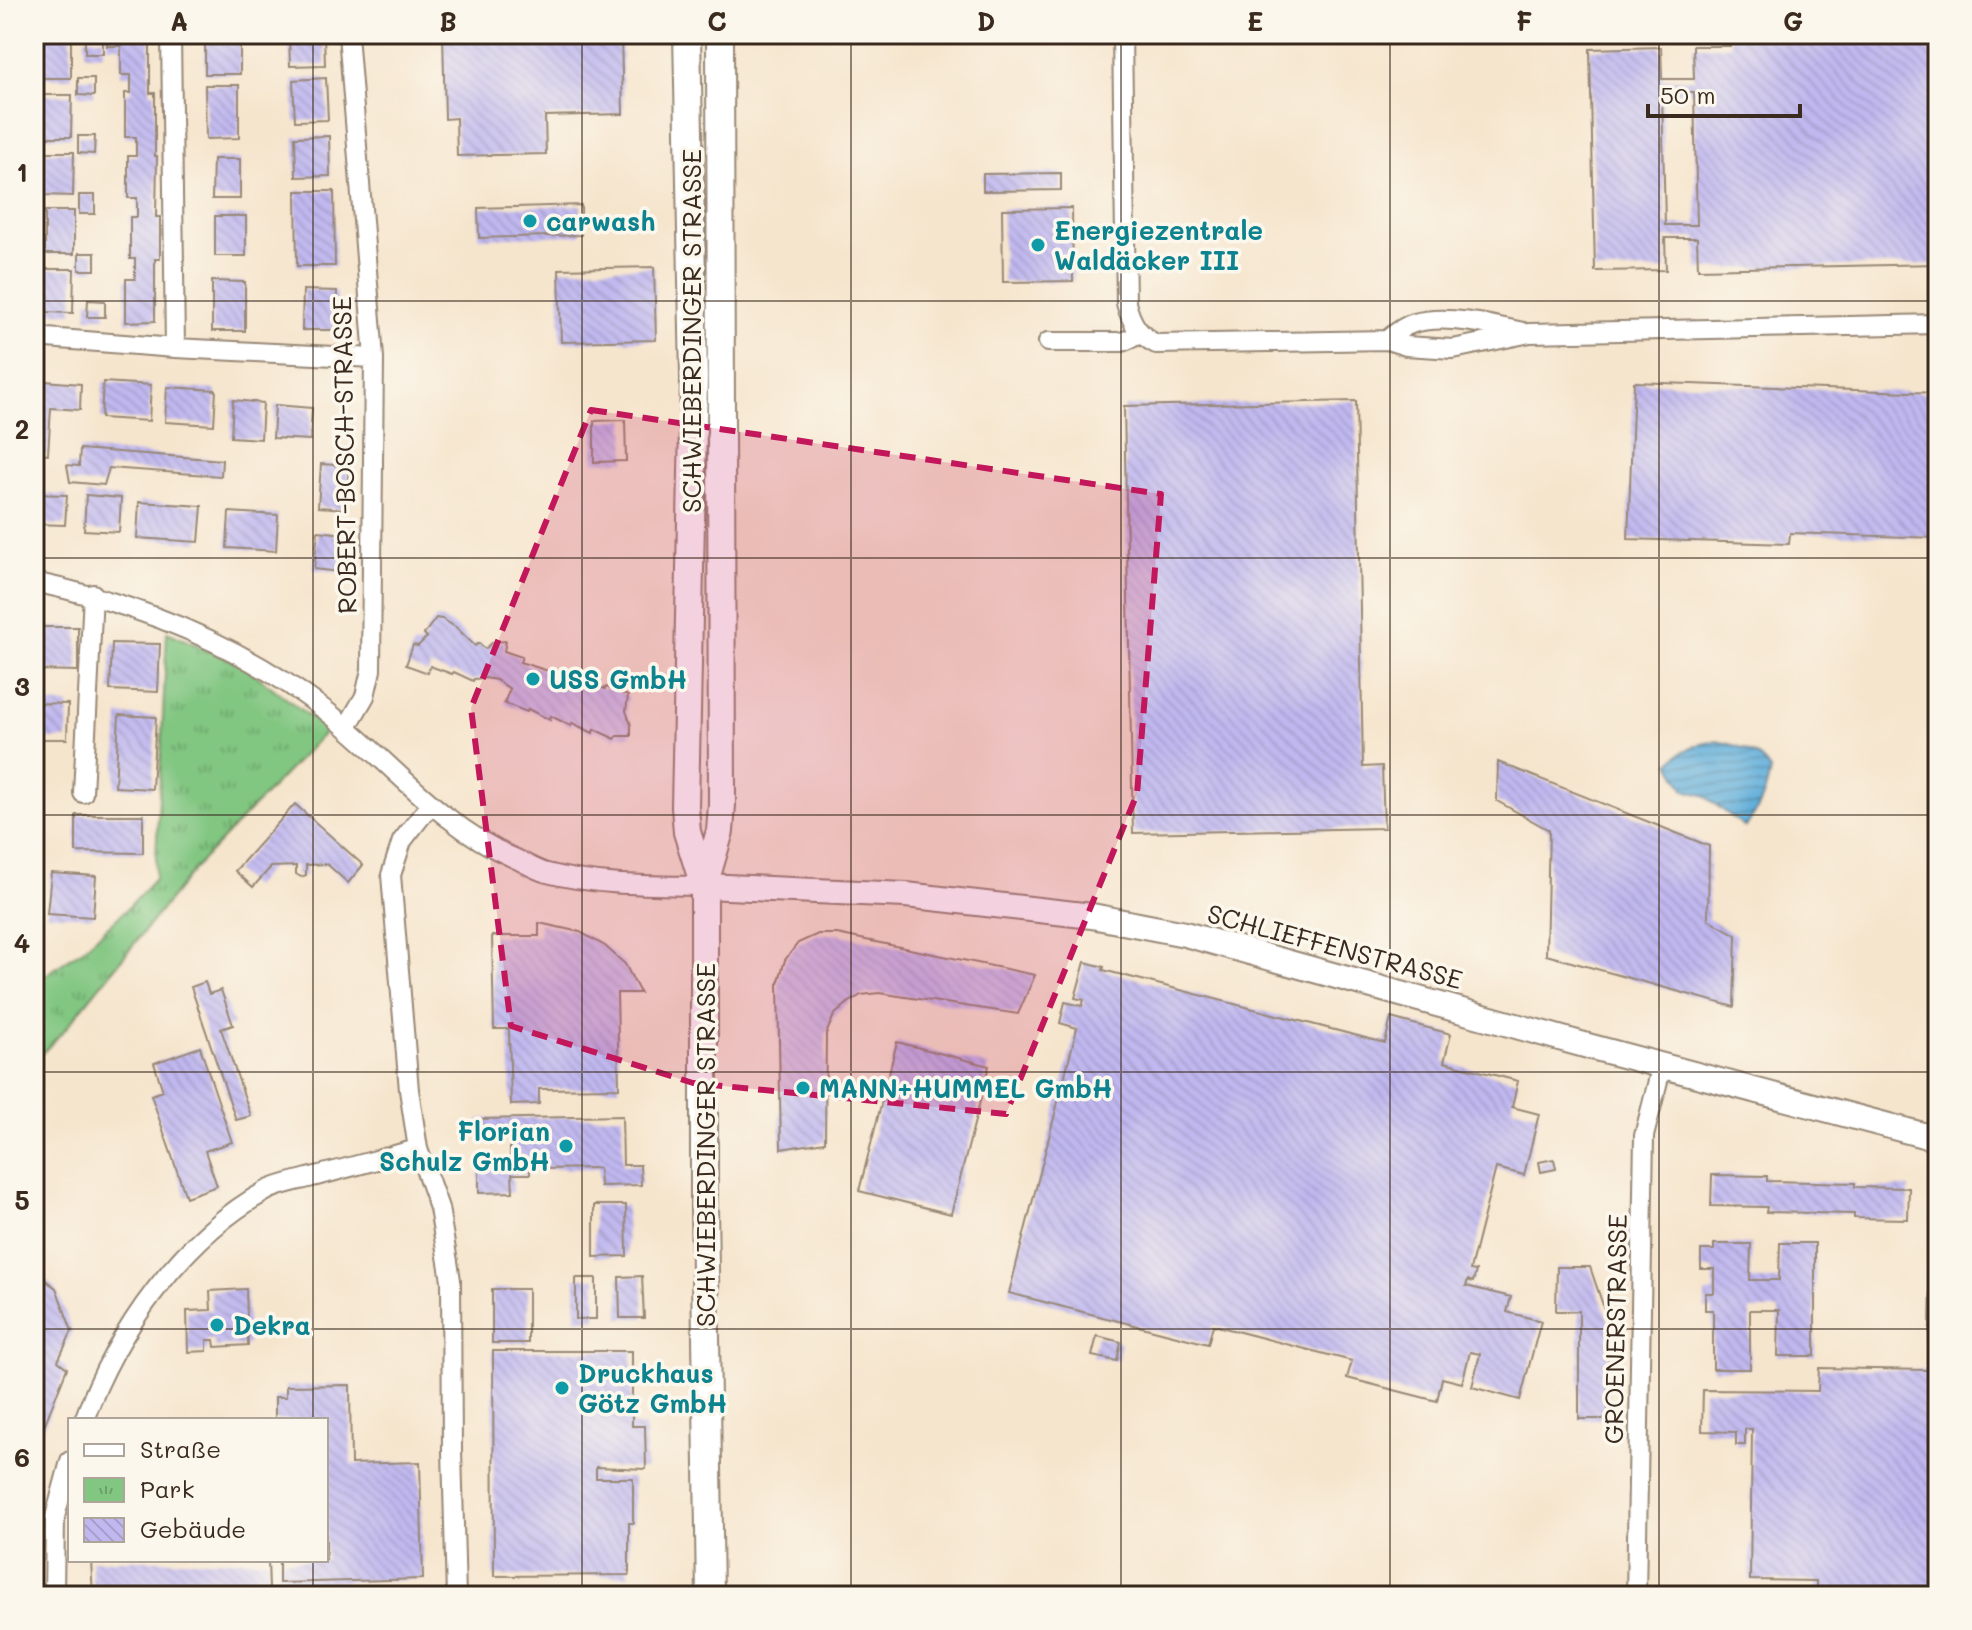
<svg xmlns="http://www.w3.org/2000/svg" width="1972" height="1630" viewBox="0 0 1972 1630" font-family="Mali,sans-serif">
<defs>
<pattern id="park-tufts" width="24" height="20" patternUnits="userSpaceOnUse" patternTransform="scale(2)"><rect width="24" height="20" fill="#81c681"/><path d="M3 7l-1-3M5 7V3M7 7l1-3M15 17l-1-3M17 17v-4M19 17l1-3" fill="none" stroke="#6ba169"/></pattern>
<pattern id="water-rules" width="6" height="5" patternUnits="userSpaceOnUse" patternTransform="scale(2)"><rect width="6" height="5" fill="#61aeda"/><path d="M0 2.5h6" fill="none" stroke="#518eb0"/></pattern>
<pattern id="building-back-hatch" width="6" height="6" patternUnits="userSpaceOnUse" patternTransform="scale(2)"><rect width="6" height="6" fill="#c0b8ef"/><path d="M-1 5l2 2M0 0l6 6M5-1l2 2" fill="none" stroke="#a69ecc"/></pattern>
</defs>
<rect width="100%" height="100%" fill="#fbf7ec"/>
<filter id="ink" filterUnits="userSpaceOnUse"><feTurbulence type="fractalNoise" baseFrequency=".0125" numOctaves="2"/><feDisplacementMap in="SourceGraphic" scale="16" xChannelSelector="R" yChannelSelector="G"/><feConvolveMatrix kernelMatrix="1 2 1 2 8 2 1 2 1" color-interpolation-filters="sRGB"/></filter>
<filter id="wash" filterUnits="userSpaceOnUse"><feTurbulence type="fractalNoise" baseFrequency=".006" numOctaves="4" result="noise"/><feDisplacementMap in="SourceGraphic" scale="32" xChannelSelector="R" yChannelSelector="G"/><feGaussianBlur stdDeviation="1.8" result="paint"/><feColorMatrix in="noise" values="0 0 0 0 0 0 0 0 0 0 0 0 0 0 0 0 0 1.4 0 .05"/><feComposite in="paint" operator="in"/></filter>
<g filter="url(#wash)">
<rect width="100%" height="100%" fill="#f6e5cd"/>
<path fill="url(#park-tufts)" stroke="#5e7850" stroke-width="2" d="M167 632 243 665 327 730 194 869 67 1027 34 1062V983L83 949 125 911 155 879Z"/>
<path fill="url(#water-rules)" stroke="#4e6c7c" stroke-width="2" d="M1716 741C1737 745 1758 751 1770 770 1766 792 1760 810 1745 827L1703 795 1685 790 1670 763C1682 749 1698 744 1716 741Z"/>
<g id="blocks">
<path fill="url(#building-back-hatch)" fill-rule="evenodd" d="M107 34H150V93H155V156H157L156 217H160V259H155V321L126 322V279H135V259H130V217H137V198H128V156H136V137H125V93H131V75H121V46H107Z
M205 34H240V74H205Z
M289 34H324L325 65 290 66Z
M443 34H621L623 114 545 116 546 154 457 156 456 118 445 119Z
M1730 34H1830L1831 43 1938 41V264L1698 269 1697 238H1665L1666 270 1595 271 1590 49 1661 47 1662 79H1694L1693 46H1730ZM1662 92H1694L1697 225H1665Z
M42 36H71V78H42Z
M85 38H103V54H85Z
M78 78H94V96L78 95Z
M326 78 328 120 295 121 293 80Z
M205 85H239V138L206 139Z
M43 95H72L71 137H43Z
M78 136H95L94 154 78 153Z
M329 136 330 176 296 177 295 137Z
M44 152H74L73 196 44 195Z
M213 159H240V199H212Z
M1061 173V190L983 191V174Z
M296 191H334L335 266H297Z
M79 195H95V214H79Z
M581 205V235L479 238 478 208Z
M1072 208 1073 281 1003 282 1002 209Z
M45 211H74V254H45Z
M215 216H246V256H215Z
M79 253H95V270H79Z
M654 267 656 340 561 342 559 269Z
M45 269H74L73 313 44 312Z
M212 281 245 282V331H212Z
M303 290 337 291 336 330H302Z
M88 300 105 301V317H87Z
M44 381 81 384 80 410 51 408 48 454 34 453V407L42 408Z
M103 382 151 385 149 421 101 418Z
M1634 382 1938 393V538L1790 533 1789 544 1628 539Z
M167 387 216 390 214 425 165 422Z
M233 400 263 403 261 439 231 437Z
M1356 401 1363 767 1382 766 1384 828 1133 833 1124 406Z
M275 405 312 408 310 440 273 438Z
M625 420 626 461 594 462V421Z
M80 449 222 460 221 476 109 468 104 485 70 482 67 465 79 466Z
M321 464 349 466 346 509 318 507Z
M34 494 67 495 65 525 34 524Z
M86 495 121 498 119 532 84 530Z
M139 502 202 506 199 542 137 538Z
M229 512 278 515 276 551 227 548Z
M318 531 344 534 340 572 314 569Z
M436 618 442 619 457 628 475 646 479 643 485 649 493 642 506 641 504 651 522 657 520 662 583 682 584 680 605 689 606 687 628 696 626 711 631 725V736H617L615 739 594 729 593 733 572 723 571 726 551 716 550 720 528 709 527 712 504 703 510 689 496 680 485 678 474 679 473 681 454 672 452 674 430 666 428 673 406 665 413 645 418 646 427 637 424 634Z
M34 627H78V671L34 670Z
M112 643 160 644 158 692 110 690Z
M34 703 68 704 67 739H34Z
M119 715 156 717 152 789 115 787Z
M34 760H39L36 813H34Z
M1498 762 1709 846 1708 919 1736 935 1734 1007 1546 955 1549 830 1497 801Z
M295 804 363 865 348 883 327 864 306 865V875L301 877 296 874V866L271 867 253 887 235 871Z
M76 815H143V853L76 852Z
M51 873 96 876 93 917 47 914Z
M539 923 580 932 605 946 625 964 640 993H617L619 1088 539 1089V1104L511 1105 509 1029H494L492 936H539Z
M818 934H837L1035 975 1018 1014 879 993 861 995 848 1003 834 1015 826 1034 825 1142 781 1149 778 984 785 960 798 943Z
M1085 962 1104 967 1103 970 1385 1043 1391 1018 1451 1034 1444 1062 1518 1081 1512 1107 1539 1114 1524 1175 1496 1168 1470 1270 1476 1271 1473 1282 1468 1280 1466 1286 1511 1297 1507 1312 1541 1321 1520 1400 1472 1387 1480 1354 1470 1352 1462 1383 1442 1378 1437 1401 1347 1378 1352 1361 1213 1325 1208 1344 1009 1293 1077 1028 1060 1023 1065 1002 1082 1006 1084 1000 1075 998Z
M205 982 209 994 221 990 233 1025 221 1029 251 1116 236 1120 191 987Z
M897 1042 989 1066 951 1214 859 1191Z
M200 1047 232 1142 205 1151 217 1186 186 1197 151 1095 163 1091 154 1063Z
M622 1116 623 1165H640L641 1185 600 1186 599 1168 541 1169V1158H530V1174H512L513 1192 479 1193V1159H510V1133L479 1134V1119Z
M1554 1159 1556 1169 1541 1172 1539 1162Z
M1712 1175 1767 1176V1181L1855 1183V1187L1909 1188 1908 1219 1854 1218V1214L1766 1212 1767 1207 1711 1206Z
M594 1205H626L627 1256 594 1257Z
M1931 1205H1938V1239H1931Z
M1780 1243H1815V1356H1778L1779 1310H1750V1369H1713V1310H1705V1293H1714V1269H1701V1250H1714V1244H1751L1750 1280H1779Z
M1932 1245H1938V1369L1929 1368Z
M1557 1267H1590L1609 1323 1608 1419H1579V1311H1556Z
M34 1272 56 1288 72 1331 58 1361 67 1368 35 1449Z
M642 1276 644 1318H620L619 1277Z
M576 1278H596V1319H576Z
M246 1289 248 1345 215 1347 214 1340H207V1351L188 1352 187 1311 211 1310 210 1291Z
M492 1289H528V1343H492Z
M1097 1336 1121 1342 1117 1361 1092 1356Z
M493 1351H632V1426H645L646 1469 596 1467V1478H633V1523H629V1575L494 1576Z
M1819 1368 1928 1370V1374H1938V1596H1816V1581L1750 1580 1752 1429H1745V1445H1736V1432L1702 1431 1703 1390 1818 1391Z
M350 1385 351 1464 420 1462 423 1579 279 1583V1560H326V1420H275V1397H286V1386Z
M91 1560H268L269 1589 180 1596H93Z"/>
</g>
</g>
<g filter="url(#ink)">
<use href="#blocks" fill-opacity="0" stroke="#988876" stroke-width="2"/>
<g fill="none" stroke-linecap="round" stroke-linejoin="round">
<defs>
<path id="minor" d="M171 34 175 348
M1122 34 1126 303C1131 322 1138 335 1156 344L1387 340 1406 346 1453 349 1530 333 1938 324
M34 337 175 348 374 358
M1387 340C1395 333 1404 326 1414 323 1445 314 1492 325 1523 332
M1048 342H1122L1141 334
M34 582C139 604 239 644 325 710 389 759 438 825 514 858 525 863 536 870 547 873 597 886 652 885 704 886
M347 727 365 696 371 670 374 358 348 34
M83 793 93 594
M430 805 402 841 391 875 409 1090 418 1149 439 1208 451 1280 452 1451 456 1596
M84 1420C116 1332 182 1237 266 1191 279 1184 298 1181 312 1177 348 1168 383 1158 418 1149
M54 1596 55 1517 70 1461
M1636 1596 1644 1136 1662 1065"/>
<path id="tertiary" d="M704 886 906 895 1092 916 1185 934 1588 1046 1938 1139"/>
<path id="secondary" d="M687 34 694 378 685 807 687 832 704 886V1207L710 1596
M704 886 720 831 722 805 720 34"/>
</defs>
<use href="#minor" stroke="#988876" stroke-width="22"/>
<use href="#tertiary" stroke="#988876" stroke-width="28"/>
<use href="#secondary" stroke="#988876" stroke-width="30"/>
<use href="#minor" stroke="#fff" stroke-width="18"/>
<use href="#tertiary" stroke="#fff" stroke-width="24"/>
<use href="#secondary" stroke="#fff" stroke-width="26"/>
</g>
</g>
<path fill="#c2185b" fill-opacity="0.2" stroke="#c2185b" stroke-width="6" stroke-dasharray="16 10" stroke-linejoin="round" d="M591 410 1161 494 1137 794 1006 1114 693 1083 511 1026 471 708Z"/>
<path fill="none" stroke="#3b2a1e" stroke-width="2" stroke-opacity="0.55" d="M313 34V1420M582 34V1596M851 34V1596M1121 34V1596M1390 34V1596M1659 34V1596M34 301H1938M34 558H1938M34 815H1938M34 1072H1938M34 1329H1938M313 1560V1596"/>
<g fill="#0f9aa8" stroke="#fbf7ec" stroke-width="3">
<circle cx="530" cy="221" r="8"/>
<circle cx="1038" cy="245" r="8"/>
<circle cx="533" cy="679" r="8"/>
<circle cx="803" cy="1088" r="8"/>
<circle cx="566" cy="1146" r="8"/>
<circle cx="217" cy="1325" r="8"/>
<circle cx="562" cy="1388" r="8"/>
</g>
<g text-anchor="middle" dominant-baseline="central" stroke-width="7" stroke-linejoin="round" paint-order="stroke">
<g font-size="26" font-weight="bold" fill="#0d838f" stroke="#fbf7ec" text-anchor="start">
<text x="546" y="221">carwash</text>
<text x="1054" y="230">Energiezentrale<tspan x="1054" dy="30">Waldäcker III</tspan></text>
<text x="549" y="679">USS GmbH</text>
<text x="819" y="1088">MANN+HUMMEL GmbH</text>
<text x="550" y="1131" text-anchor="end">Florian<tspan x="550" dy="30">Schulz GmbH</tspan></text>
<text x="233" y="1325">Dekra</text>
<text x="578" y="1373">Druckhaus<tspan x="578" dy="30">Götz GmbH</tspan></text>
</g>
<g font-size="26" fill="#3b2a1e" stroke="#fbf7ec">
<text transform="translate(691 331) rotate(-90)">SCHWIEBERDINGER STRASSE</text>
<text transform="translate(344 455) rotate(-91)">ROBERT-BOSCH-STRASSE</text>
<text transform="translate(1335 946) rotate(15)">SCHLIEFFENSTRASSE</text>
<text transform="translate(705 1145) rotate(-90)">SCHWIEBERDINGER STRASSE</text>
<text transform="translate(1615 1329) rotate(-89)">GROENERSTRASSE</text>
</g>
</g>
<rect width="1972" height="1630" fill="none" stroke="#fbf7ec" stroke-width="88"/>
<rect x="68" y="1418" width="260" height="144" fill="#fbf7ec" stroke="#aea59a" stroke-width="2"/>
<rect x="84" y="1444" width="40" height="12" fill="#ffffff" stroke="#aea59a" stroke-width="2"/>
<text x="140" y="1458" font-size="24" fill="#3b2a1e">Straße</text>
<rect x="84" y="1478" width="40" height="24" fill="url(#park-tufts)" stroke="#aea59a" stroke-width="2"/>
<text x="140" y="1498" font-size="24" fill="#3b2a1e">Park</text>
<rect x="84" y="1518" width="40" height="24" fill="url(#building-back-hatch)" stroke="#aea59a" stroke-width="2"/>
<text x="140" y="1538" font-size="24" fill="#3b2a1e">Gebäude</text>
<path d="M1648 104v12h152v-12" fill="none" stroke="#3b2a1e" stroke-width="4"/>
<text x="1660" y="104" font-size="24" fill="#3b2a1e" stroke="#fbf7ec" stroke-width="6" paint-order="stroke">50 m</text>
<rect x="44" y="44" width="1884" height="1542" fill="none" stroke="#3b2a1e" stroke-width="3"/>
<g font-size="26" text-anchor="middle" font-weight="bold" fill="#3b2a1e">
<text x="179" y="31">A</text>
<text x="448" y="31">B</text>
<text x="717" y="31">C</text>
<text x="986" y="31">D</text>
<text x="1255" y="31">E</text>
<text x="1524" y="31">F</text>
<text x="1793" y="31">G</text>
<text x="22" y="182">1</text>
<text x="22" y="439">2</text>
<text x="22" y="696">3</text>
<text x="22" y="953">4</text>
<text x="22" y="1210">5</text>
<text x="22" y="1467">6</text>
</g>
</svg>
